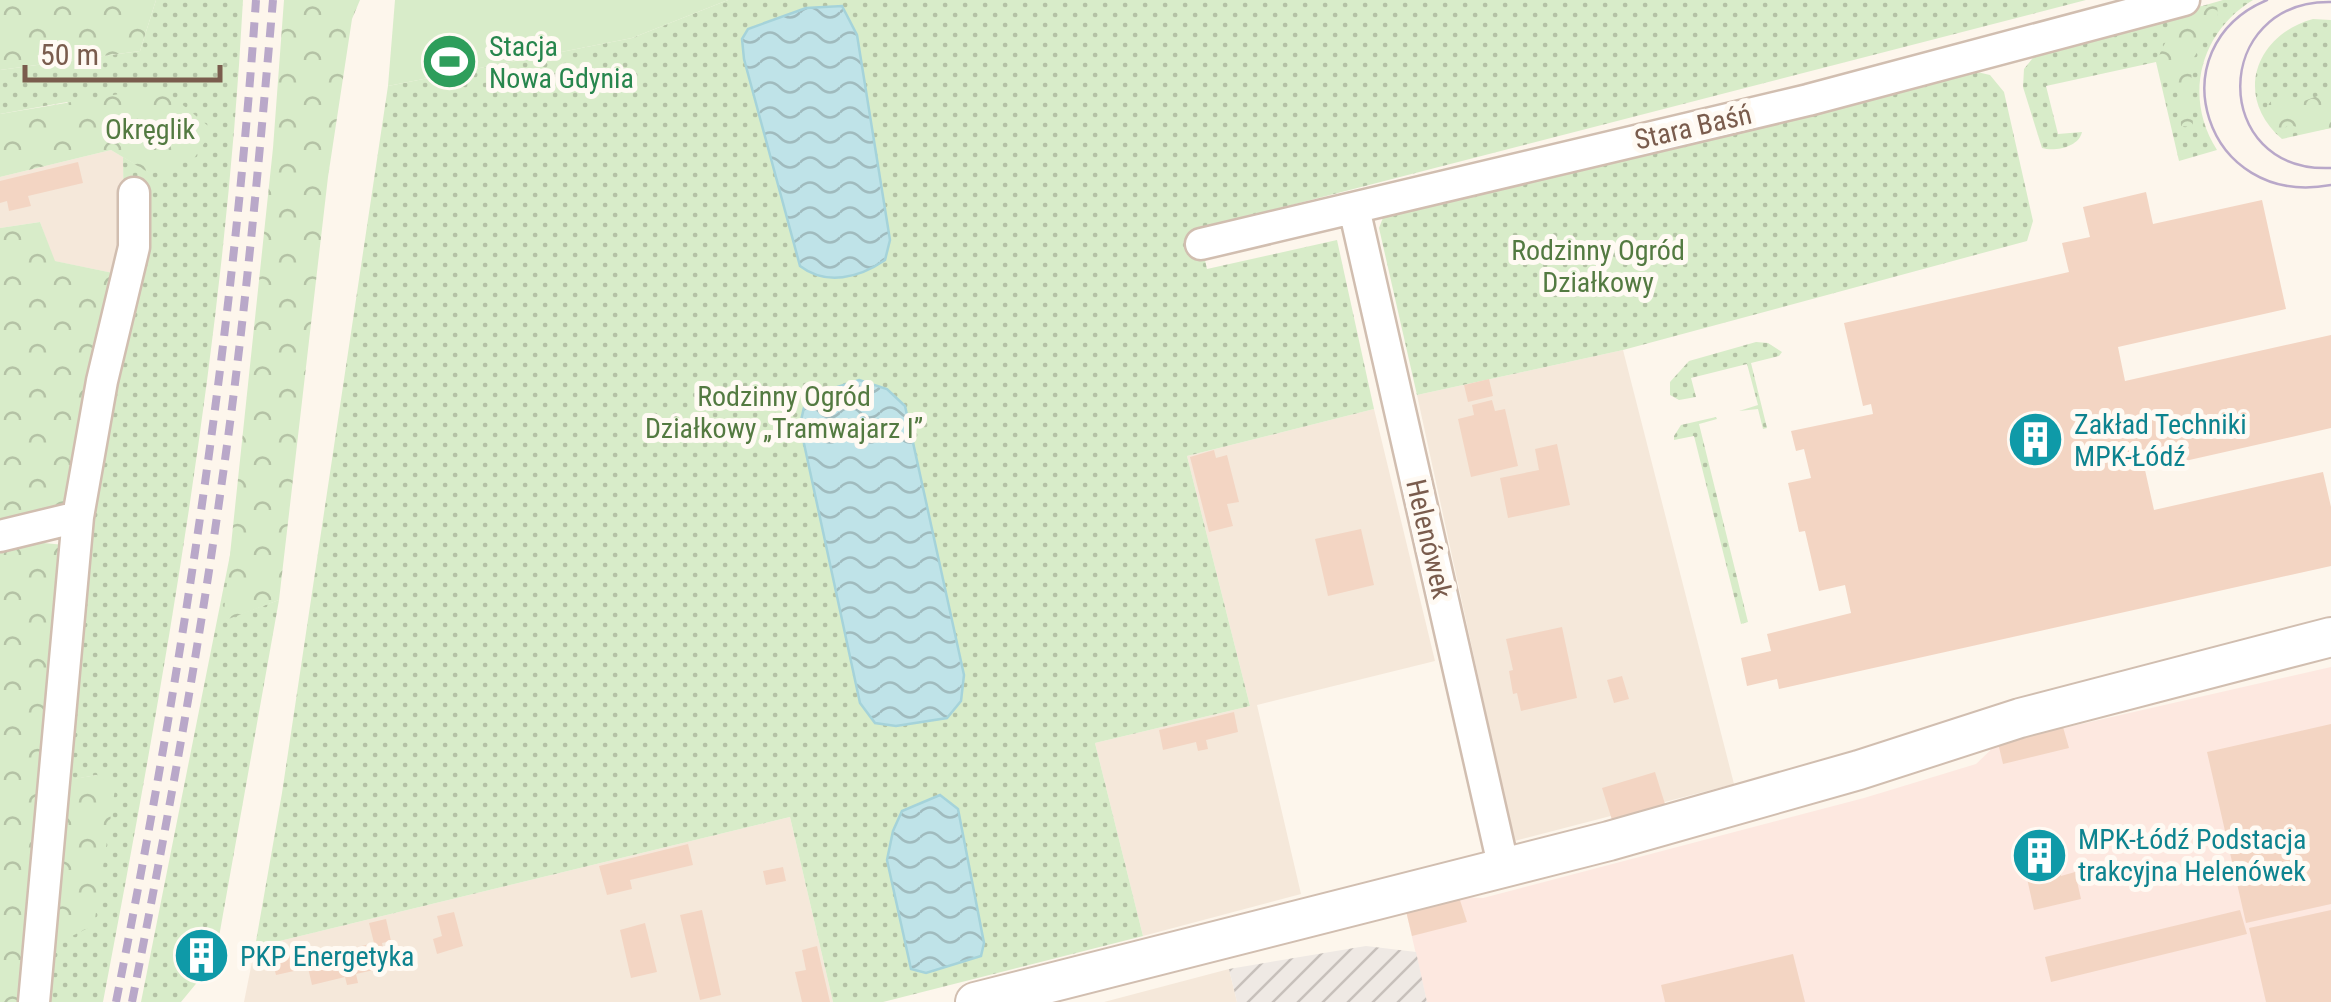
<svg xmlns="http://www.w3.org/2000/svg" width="2331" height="1002" viewBox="0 0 2331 1002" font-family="'Roboto Condensed',sans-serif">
<defs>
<pattern id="industrial-furrows" width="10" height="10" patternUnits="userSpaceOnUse" patternTransform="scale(2.5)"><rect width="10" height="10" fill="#efe9e4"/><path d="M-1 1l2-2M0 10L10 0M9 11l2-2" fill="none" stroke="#c7c0bb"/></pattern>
<pattern id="grass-dots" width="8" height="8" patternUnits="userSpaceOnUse" patternTransform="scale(2.5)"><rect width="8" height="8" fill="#d8ecc9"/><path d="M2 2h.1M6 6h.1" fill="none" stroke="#b4c2a5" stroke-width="1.8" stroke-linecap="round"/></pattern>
<pattern id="forest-crowns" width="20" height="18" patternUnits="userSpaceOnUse" patternTransform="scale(2.5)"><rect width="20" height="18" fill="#d8ecc9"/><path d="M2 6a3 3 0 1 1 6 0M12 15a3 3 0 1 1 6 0" fill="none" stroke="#b4c2a5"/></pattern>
<pattern id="water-waves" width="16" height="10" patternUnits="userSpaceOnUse" patternTransform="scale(2.5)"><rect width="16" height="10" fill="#bfe3e8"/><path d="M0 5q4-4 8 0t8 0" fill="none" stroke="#a0bbbe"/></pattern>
</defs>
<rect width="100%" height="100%" fill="#fdf6ec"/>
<path fill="#f5e8da" d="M111 150 123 157 124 245 118 274 54 261 40 222 0 228V177Z
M1623 350 1734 784 1514 841 1417 395Z
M1374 409 1435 661 1257 705 1301 894 1143 936 1095 743 1250 706 1187 456Z
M790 817 833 1002H244L255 947Z
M1229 969 1237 1002H1104Z"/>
<path fill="#fde8e0" d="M2331 667V1002H1427L1406 911 1459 897 1483 898 1864 798 1976 764 1998 743Z"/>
<path fill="url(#industrial-furrows)" d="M1366 946 1416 952 1427 1002H1237L1229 969Z"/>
<path fill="url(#grass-dots)" d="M156 0H243C225 337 166 671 103 1002H45L52 946 97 775 41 785 124 245 123 157 152 174 67 102 0 114V70L140 51Z
M728 0H2086L1198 229 1207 269 1337 240 1374 409 1187 456 1250 706 1095 743 1143 936 883 1002H833L790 817 255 947 282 793 388 86 632 38Z
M2223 0H2253C2200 32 2183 97 2217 150L2179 161 2156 62 2046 86 2058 134 2082 132C2079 147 2055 152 2042 148L2023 87 2024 69 2036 54Z
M2313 19 2331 20V128L2282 139C2233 97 2255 35 2313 19Z
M1973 71 1990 75 2004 92 2033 221 2027 241 1623 350 1417 395 1379 228 1384 215Z
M1756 342 1768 343 1782 352 1779 356 1751 363 1767 428 1763 429 1758 409 1739 411 1758 405 1747 364 1691 378 1696 397 1679 400 1670 395V382L1689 361Z
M1716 417 1717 419 1699 424 1748 622 1741 624 1694 436 1674 440V436L1681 425Z
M234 535 224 620 279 600 217 948 192 940 185 965 204 974 181 1002H141Z"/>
<path fill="url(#forest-crowns)" d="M0 0H156L140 51 0 70Z
M284 0H360L352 19 328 177 279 600 223 621 273 148Z
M2217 4 2218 19 2191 62 2193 127 2181 126 2180 98 2157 62C2163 41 2177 25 2191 8Z
M161 87 213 130 195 157 151 174 111 150 0 177V114Z
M2331 91V128L2314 131 2289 125 2281 130 2270 121 2267 106 2273 99 2296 104Z
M40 222 55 261 118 274 81 505 0 523V228Z
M23 541 75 546 42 784 97 775 115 789 94 925 52 946 22 1002H0V547Z"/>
<path fill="#d8ecc9" d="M395 0H728L632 38 388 86Z"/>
<path fill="url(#water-waves)" stroke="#a5d3da" stroke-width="2.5" d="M842 6 857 35 890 240 885 260C859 278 826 286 800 266L744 59 742 39 748 29 806 8Z
M859 380 887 389 905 406 964 675 961 701 947 718 896 726 875 723 860 703 800 425 805 403 818 393Z
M940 795 958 809 984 943 981 956 926 973 911 969 887 860 893 831 902 811Z"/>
<path fill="#f3d5c3" d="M78 162 83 183 28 196 31 206 9 211 7 201 0 203V181Z
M2146 192 2153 224 2262 200 2286 309 2118 347 2125 381 2331 335V428L2145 470 2154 510 2323 472 2331 507V566L1779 689 1777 679 1747 686 1741 658 1771 651 1767 634 1851 613 1845 585 1819 591 1805 531 1799 532 1788 483 1811 478 1804 449 1796 451 1791 431 1873 414 1871 404 1863 406 1844 323 2069 272 2062 243 2090 237 2083 207Z
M1489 379 1493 396 1468 402 1464 385Z
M1492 400 1495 411 1505 409 1518 466 1471 477 1458 419 1474 415 1472 405Z
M1557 444 1570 505 1508 518 1500 478 1539 470 1535 449Z
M1214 450 1216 458 1227 455 1239 502 1227 504 1233 526 1209 532 1190 457Z
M1361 529 1374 585 1328 596 1315 539Z
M1562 627 1577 698 1521 711 1517 693 1513 694 1509 671 1513 670 1506 639Z
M1622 676 1629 699 1614 703 1607 680Z
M1234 712 1238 732 1206 740 1208 749 1198 751 1196 742 1163 750 1159 730Z
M2331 724V904L2246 923 2207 752Z
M2063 727 2069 748 2003 764 1998 743Z
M1655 772 1665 804 1612 820 1602 788Z
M2051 831 2061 876 2075 872 2081 899 2034 910 2018 838Z
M688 844 693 865 630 880 632 889 607 895 599 866Z
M783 867 786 881 766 885 763 871Z
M1459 897 1467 922 1412 936 1406 911Z
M702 910 721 995 700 1000 680 915Z
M2240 910 2247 934 2051 982 2045 957Z
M2331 910V1002H2266L2249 928Z
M454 912 463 946 437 954 433 939 442 936 437 916Z
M386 919 391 941 382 943 387 967 356 974 358 983 347 985 345 977 312 985 306 959 310 958 309 951 318 949 320 956 374 943 369 923Z
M645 923 657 972 631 978 620 930Z
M817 946 830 1002H802L795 972 806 970 802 950Z
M289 951 294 971 276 975 271 955Z
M1793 954 1805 1002H1665L1661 985Z"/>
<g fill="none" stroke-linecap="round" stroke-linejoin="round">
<defs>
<path id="minor" d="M1354 208 1504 869
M1201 244 1808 100 2184 0
M0 536 78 517
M34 1002 78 517 102 381 134 247V193"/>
<path id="tertiary" d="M975 1002 1609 841 1859 770 2020 718 2331 637"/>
</defs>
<use href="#minor" stroke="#d1beb0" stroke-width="35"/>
<use href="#tertiary" stroke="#d1beb0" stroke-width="42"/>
<use href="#minor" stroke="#fff" stroke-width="30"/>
<use href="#tertiary" stroke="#fff" stroke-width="38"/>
<path stroke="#b9a8c9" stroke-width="2.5" d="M2267 0C2155 47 2204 209 2331 185
M2331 2C2211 0 2209 173 2331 168"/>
<path stroke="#b9a8c9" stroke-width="8" stroke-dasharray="15 10" stroke-linecap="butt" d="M116 1002C182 671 233 337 256 0
M132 1002C166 829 198 656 222 481 245 321 259 161 273 0"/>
</g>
<defs>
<symbol id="stadium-disc" viewBox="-11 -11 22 22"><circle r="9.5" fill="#2e9e5b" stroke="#fffaf3"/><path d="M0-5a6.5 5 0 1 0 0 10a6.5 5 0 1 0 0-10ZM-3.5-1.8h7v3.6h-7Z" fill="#fff"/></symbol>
<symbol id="building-disc" viewBox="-11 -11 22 22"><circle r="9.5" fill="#0f9aa8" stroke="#fffaf3"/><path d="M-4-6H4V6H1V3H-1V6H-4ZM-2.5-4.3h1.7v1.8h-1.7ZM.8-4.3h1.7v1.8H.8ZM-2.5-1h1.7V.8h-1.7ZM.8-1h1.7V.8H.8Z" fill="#fff"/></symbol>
</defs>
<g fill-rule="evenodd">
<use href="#stadium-disc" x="418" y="30" width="63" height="63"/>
<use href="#building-disc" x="2004" y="408" width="63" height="63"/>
<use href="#building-disc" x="2008" y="824" width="63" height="63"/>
<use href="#building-disc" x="170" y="924" width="63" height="63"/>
</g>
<g text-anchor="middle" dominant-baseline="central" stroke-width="10" stroke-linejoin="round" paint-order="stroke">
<g font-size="28" fill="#27864d" stroke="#fffaf3" text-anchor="start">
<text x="489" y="46">Stacja<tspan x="489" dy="32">Nowa Gdynia</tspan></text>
</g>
<g font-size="28" fill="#7a5c4d" stroke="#fffaf3">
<text transform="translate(1693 127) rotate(-13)">Stara Baśń</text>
<text transform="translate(1429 539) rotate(77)">Helenówek</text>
</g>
<g font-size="28" fill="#537a41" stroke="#fffaf3">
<text x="150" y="129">Okręglik</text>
<text x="1598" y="250">Rodzinny Ogród<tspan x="1598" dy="32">Działkowy</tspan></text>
<text x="784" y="396">Rodzinny Ogród<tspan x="784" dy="32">Działkowy „Tramwajarz I”</tspan></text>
</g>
<g font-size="28" fill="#0d838f" stroke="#fffaf3" text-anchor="start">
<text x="2074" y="424">Zakład Techniki<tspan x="2074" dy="32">MPK-Łódź</tspan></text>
<text x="2078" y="839">MPK-Łódź Podstacja<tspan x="2078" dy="32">trakcyjna Helenówek</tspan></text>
<text x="240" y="956">PKP Energetyka</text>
</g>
</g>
<path d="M25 65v15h195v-15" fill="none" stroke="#7a5c4d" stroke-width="5"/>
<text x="40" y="65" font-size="30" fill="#7a5c4d" stroke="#fffaf3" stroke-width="8" paint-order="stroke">50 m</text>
</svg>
